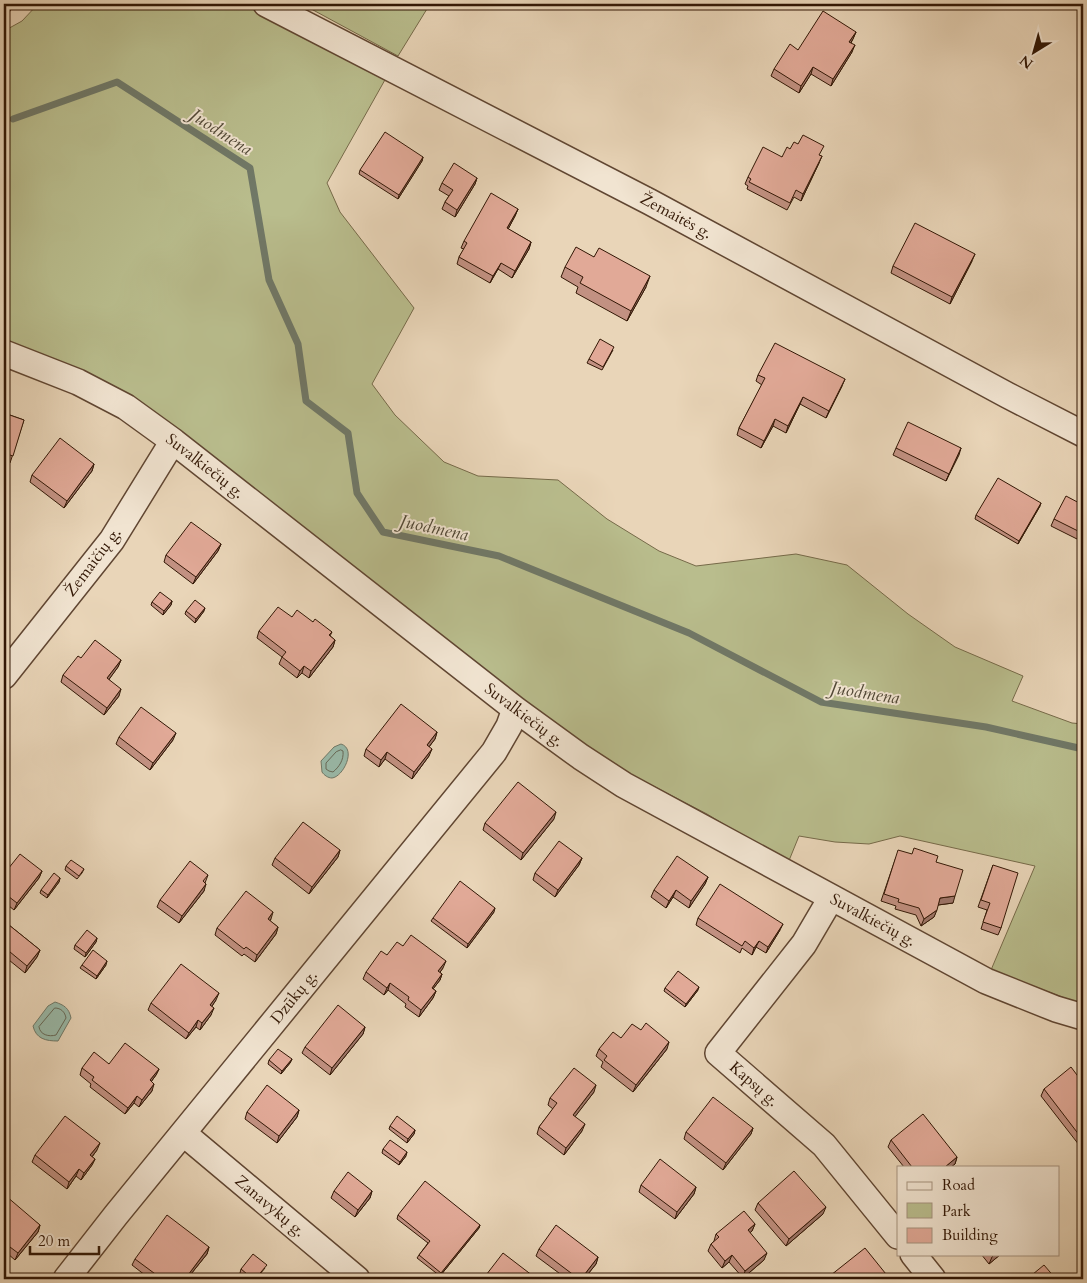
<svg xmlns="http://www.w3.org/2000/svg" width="1087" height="1283" viewBox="0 0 1087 1283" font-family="Cardo,serif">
<rect width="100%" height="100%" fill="#e9d5b8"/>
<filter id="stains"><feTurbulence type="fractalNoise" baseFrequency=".004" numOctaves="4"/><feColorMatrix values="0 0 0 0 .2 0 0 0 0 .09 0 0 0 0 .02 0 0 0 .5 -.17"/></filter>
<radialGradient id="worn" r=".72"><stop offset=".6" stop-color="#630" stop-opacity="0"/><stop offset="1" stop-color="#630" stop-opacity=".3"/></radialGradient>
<path fill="#b9bd8d" stroke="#766a49" d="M38 4H250L386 78 327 183 340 212 414 308 372 384 395 415 444 462 478 476 558 480 607 519 659 551 696 566 796 554 847 565 908 614 955 647 1023 676 1012 701 1072 723 1083 724V1005L991 970 1035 866 900 836 869 844 835 842 799 836 788 863 707 814 611 764 520 702 232 475 4 341V31L22 21Z
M302 4H430L398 56Z"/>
<path fill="#99b9a8" stroke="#707867" d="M341 744C357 749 343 777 332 778 328 778 324 775 322 772L321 761 334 747Z
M55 1002C64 1005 69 1008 71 1018L58 1041C46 1041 36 1039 33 1026L48 1006Z"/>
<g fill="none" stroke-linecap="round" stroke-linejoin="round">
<path stroke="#666856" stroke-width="1" d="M341 750 343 751C344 760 339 767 333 772L329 771 326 769V763L336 752Z
M55 1008C61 1008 65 1012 66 1018L56 1035C49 1037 40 1035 39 1027Z"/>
<path stroke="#707867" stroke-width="7" d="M13 119 117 82 250 168 269 280 298 344 306 401 348 433 357 493 383 532 499 556 689 633 821 702 986 727 1083 749"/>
<defs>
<path id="minor" d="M266 4 650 202 1007 395 1083 434
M4 353 78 382 126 407 173 441 515 709 581 757 624 785 986 981 1056 1009 1083 1017
M4 676 112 540 173 441
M831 898 804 944 718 1053 824 1145 898 1236
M183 1133 357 1279
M913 1254 933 1279
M66 1279 116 1215 494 752 509 726 515 709"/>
</defs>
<use href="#minor" stroke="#604632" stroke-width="28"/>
<use href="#minor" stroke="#f1e4d1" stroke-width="25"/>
</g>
<path fill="#c29182" stroke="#321705" d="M4 4H13L7 16 4 14Z
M856 32 851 43 852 52 831 86 811 74 799 93 771 76 774 69 798 50Z
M790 149 820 156 819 163 801 201 794 197 787 210 747 189 748 186 745 184 748 177 782 157Z
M423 157 422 161 398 199 359 174 360 170Z
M477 178 475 184 455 217 442 209 445 202 449 196 439 190 442 183Z
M518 209 515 216 508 229 531 242 529 249 512 278 498 269 490 283 457 264 459 257 464 249 461 248 464 241Z
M594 257 646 287 627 321 576 293 578 287 561 277 565 267Z
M972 261 950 304 891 273 893 266Z
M613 350 602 370 587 363 589 359Z
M758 375 842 386 826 418 800 404 786 433 773 426 761 448 737 435 739 428 762 385 756 381Z
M4 413 24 420 10 463 4 460Z
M896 448H961L946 481 893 455Z
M94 464 92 471 64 508 30 482 32 475Z
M1040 506 1018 544 975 519 976 515Z
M1054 519 1083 527 1077 539 1051 526Z
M221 544 218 551 193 584 164 562 166 555Z
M172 601 171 605 163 615 151 605 152 602Z
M186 611H204L195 623 185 614Z
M292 617 313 622 332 632 330 636 335 640 333 647 309 678 302 673 297 678 279 664 282 657 257 638 259 631Z
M81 658 121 660 118 667 109 679 119 696 104 715 61 682 63 675Z
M437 732 435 739 429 747V756L412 779 385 759 379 767 364 756 366 749Z
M119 737 173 740 150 770 116 744Z
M554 819 521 860 483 830 485 823Z
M340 850 338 857 309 894 272 865 275 858Z
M896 857 936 862 953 903 938 905 934 917 921 926 916 915 895 909 896 906 881 901Z
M582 858 579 865 555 897 533 880 535 873Z
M993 865 1001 928 998 935 981 929 987 910 978 907Z
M66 866 84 869 82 873 77 879 65 870Z
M42 871 39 878 14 910 4 902V874Z
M208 875 205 883 204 891 179 923 157 907 160 900Z
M708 877 705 884 689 908 673 897 666 908 651 897 654 890Z
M60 878 59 882 47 898 40 893 41 890Z
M494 912 467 948 431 921 433 918Z
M698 918 780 930 766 953 756 947 752 955 742 948 740 953 696 925Z
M271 919 270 921 278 927 276 934 255 962 244 954 242 956 215 935 217 928Z
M4 921 40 950 37 957 25 973 4 956Z
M97 938 96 942 85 957 74 949 75 945Z
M403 946 443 968 440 972 442 974 440 980 433 989 436 991 433 998 419 1017 405 1007 406 1004 388 990 384 995 363 979 366 972 387 955Z
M82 965H106L96 979 80 968Z
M665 988 698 990 685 1007 664 991Z
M216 1000 212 1006 211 1015 200 1030 196 1027 186 1039 148 1010 151 1003Z
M365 1027 363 1034 330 1075 302 1053 305 1047Z
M621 1038 667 1049 633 1092 601 1067 603 1062 596 1056 599 1049Z
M292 1059 290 1063 281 1074 268 1064 269 1060Z
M109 1064 159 1069 156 1075 151 1082 152 1091 139 1107 134 1103 125 1114 90 1087 91 1084 80 1075 82 1068Z
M1083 1083V1150L1041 1096 1044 1089Z
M594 1092 575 1116 582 1131 564 1155 537 1134 539 1127 553 1109 548 1105 550 1098Z
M299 1110 297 1117 277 1143 245 1119 247 1112Z
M390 1126 415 1130 414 1134 407 1143 389 1129Z
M753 1128 751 1134 723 1170 684 1139 686 1132Z
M891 1140 957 1157 955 1164 951 1167H904L888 1147Z
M383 1149 406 1156 399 1165 382 1153Z
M97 1150 92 1157 95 1159 92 1165 81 1180 76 1176 67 1189 32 1162 35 1155Z
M641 1185 696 1187 694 1194 675 1219 639 1192Z
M334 1191H372L370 1198 355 1217 331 1198Z
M4 1199 40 1225 38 1232 15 1260 8 1254 4 1259Z
M758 1203 823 1214 786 1246 755 1210Z
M398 1215 480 1225 479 1228 440 1276 417 1258 419 1255 428 1243 397 1219Z
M755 1224 752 1231 750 1233 764 1260 743 1278 729 1262 722 1268 708 1251 711 1244 714 1241 716 1234Z
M209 1247 207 1254 187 1279H150L132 1265 135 1259Z
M539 1249 598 1257 596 1264 584 1279H567L536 1256Z
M981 1254H1001L989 1264Z
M265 1268 256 1279H248L240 1273 241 1269Z"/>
<path fill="#9e766a" stroke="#321705" d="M856 32 853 39 847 49 849 42Z
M855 45 852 52 831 86 833 79Z
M813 67 811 74 799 93 801 86Z
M822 156 819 163 801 201 803 194Z
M423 157 422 161 398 199 399 195Z
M477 178 475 184 455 217 457 210Z
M518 209 515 216 505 235 507 228Z
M531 242 529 249 512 278 515 271Z
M975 254 972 261 950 304 952 297Z
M501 263 498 269 490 283 493 276Z
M650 276 646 287 627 321 631 311Z
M845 379 842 386 826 418 829 411Z
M803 397 800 404 786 433 788 426Z
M775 419 773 426 761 448 764 441Z
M961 448 959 455 946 481 949 474Z
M94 464 92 471 64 508 67 501Z
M1041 503 1040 506 1018 544 1019 541Z
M221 544 218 551 193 584 196 577Z
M172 601 171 605 163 615 164 611Z
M205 608 204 611 195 623 196 619Z
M335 640 333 647 309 678 311 671Z
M121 660 118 667 105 685 107 678Z
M304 666 302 673 297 678 300 671Z
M121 689 119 696 104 715 107 708Z
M437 732 435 739 425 752 427 745Z
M176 733 173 740 150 770 153 763Z
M432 749 429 756 412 779 414 772Z
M387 752 385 759 379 767 381 760Z
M556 812 554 819 521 860 523 853Z
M340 850 338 857 309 894 312 887Z
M582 858 579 865 555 897 558 890Z
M42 871 39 878 14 910 17 903Z
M708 877 705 884 689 908 691 901Z
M60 878 59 882 47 898 48 895Z
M206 884 204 891 179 923 182 916Z
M676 890 673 897 666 908 669 901Z
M955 896 953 903 938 905 940 898Z
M495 908 494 912 467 948 468 944Z
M937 910 934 917 921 926 924 919Z
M273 912 271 919 265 926 268 919Z
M783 924 780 930 766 953 768 947Z
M278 927 276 934 255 962 257 955Z
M97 938 96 942 85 957 86 953Z
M759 941 752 955 754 948Z
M40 950 37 957 25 973 27 966Z
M107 961 106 965 96 979 97 976Z
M446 961 443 968 436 978 438 971Z
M442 974 440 980 429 994 432 988Z
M390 983 388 990 384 995 387 988Z
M699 987 698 990 685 1007 686 1004Z
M436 991 433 998 419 1017 421 1010Z
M219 993 216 1000 208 1012 210 1005Z
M214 1008 211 1015 200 1030 202 1023Z
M198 1020 196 1027 186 1039 189 1033Z
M365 1027 363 1034 330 1075 332 1068Z
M669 1042 667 1049 633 1092 636 1085Z
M292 1059 290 1063 281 1074 282 1071Z
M159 1069 156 1075 147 1087 150 1080Z
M154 1084 152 1091 139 1107 142 1100Z
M596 1085 594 1092 571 1122 573 1115Z
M137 1096 134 1103 125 1114 128 1108Z
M299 1110 297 1117 277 1143 279 1136Z
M585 1124 582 1131 564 1155 566 1148Z
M753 1128 751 1134 723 1170 726 1163Z
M415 1130 414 1134 407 1143 408 1139Z
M100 1143 97 1150 88 1162 90 1155Z
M407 1152 406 1156 399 1165 400 1162Z
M957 1157 955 1164 951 1167H945Z
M95 1159 92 1165 81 1180 84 1173Z
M79 1169 76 1176 67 1189 69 1182Z
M696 1187 694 1194 675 1219 677 1212Z
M372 1191 370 1198 355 1217 358 1210Z
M826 1207 823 1214 786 1246 789 1239Z
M755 1224 752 1231 745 1237 748 1230Z
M40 1225 38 1232 15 1260 18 1253Z
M480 1225 479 1228 440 1276 441 1273Z
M10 1247 8 1254 4 1259 6 1252Z
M209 1247 207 1254 187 1279H185Z
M767 1253 764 1260 743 1278 745 1271Z
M995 1254H1001L989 1264 992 1257Z
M732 1255 729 1262 722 1268 725 1261Z
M598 1257 596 1264 584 1279H581Z"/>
<path fill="#e1a997" stroke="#321705" d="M4 4H13L9 13 4 10Z
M823 11 856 32 849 42 855 45 833 79 813 67 801 86 774 69 790 44 798 50Z
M385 132 423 157 399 195 360 170Z
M803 135 824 146 819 155 822 156 803 194 796 190 790 203 749 182 751 179 748 177 763 147 782 157 787 147 790 149 794 142 798 144Z
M454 163 477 178 457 210 445 202 453 190 442 183Z
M491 193 518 209 507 228 531 242 515 271 501 263 493 276 459 257 467 243 464 241Z
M915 223 975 254 952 297 893 266Z
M576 247 594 257 599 248 650 276 631 311 580 283 583 277 565 267Z
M600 339 614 347 603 367 589 359Z
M775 343 845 379 829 411 803 397 788 426 775 419 764 441 739 428 765 378 758 375Z
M4 413 24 420 13 456 4 453Z
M908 422 961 448 949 474 896 448Z
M60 438 94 464 67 501 32 475Z
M998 478 1041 503 1019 541 976 515Z
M1066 496 1083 505V525L1080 532 1054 519Z
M191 522 221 544 196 577 166 555Z
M160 592 172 601 164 611 152 602Z
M195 600 205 608 196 619 186 611Z
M278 607 292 617 297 610 313 622 315 619 332 632 329 635 335 640 311 671 304 666 300 671 282 657 286 652 259 631Z
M95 640 121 660 107 678 121 689 107 708 63 675 78 656 81 658Z
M401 704 437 732 427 745 432 749 414 772 387 752 381 760 366 749Z
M141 707 176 733 153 763 119 737Z
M518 782 556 812 523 853 485 823Z
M303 822 340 850 312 887 275 858Z
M559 841 582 858 558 890 535 873Z
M914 848 938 856 936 862 963 870 955 896 940 898 937 910 924 919 919 908 898 902 899 899 884 894 898 850 912 854Z
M20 854 42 871 17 903 4 893V874Z
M677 856 708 877 691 901 676 890 669 901 654 890Z
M71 860 84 869 79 876 66 866Z
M190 861 208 875 203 881 206 884 182 916 160 900Z
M993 865 1018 873 1001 928 983 922 990 903 981 900Z
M54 873 60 878 48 895 41 890Z
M460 881 495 908 468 944 433 918Z
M720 884 783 924 768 947 759 941 754 948 745 941 742 946 698 918Z
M246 891 273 912 268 919 278 927 257 955 246 947 244 949 217 928Z
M4 921 40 950 27 966 4 947Z
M87 930 97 938 86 953 75 945Z
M411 935 446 961 438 971 442 974 432 988 436 991 421 1010 408 1000 409 997 390 983 387 988 366 972 381 951 387 955 397 942 403 946Z
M93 950 107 961 97 976 82 965Z
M181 964 219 993 210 1005 214 1008 202 1023 198 1020 189 1033 151 1003Z
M678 971 699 987 686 1004 665 988Z
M338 1005 365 1027 332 1068 305 1047Z
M646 1023 669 1042 636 1085 604 1060 607 1056 599 1049 613 1032 621 1038 632 1024 641 1030Z
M125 1043 159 1069 150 1080 154 1084 142 1100 137 1096 128 1108 92 1080 94 1077 82 1068 94 1052 109 1064Z
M278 1049 292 1059 282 1071 269 1060Z
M1071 1067 1083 1083V1140L1044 1089Z
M574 1068 596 1085 573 1115 585 1124 566 1148 539 1127 557 1103 550 1098Z
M267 1085 299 1110 279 1136 247 1112Z
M713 1097 753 1128 726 1163 686 1132Z
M923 1114 957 1157 945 1167H912L891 1140Z
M65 1116 100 1143 90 1155 95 1159 84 1173 79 1169 69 1182 35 1155Z
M397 1116 415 1130 408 1139 390 1126Z
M390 1140 407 1152 400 1162 383 1149Z
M660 1159 696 1187 677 1212 641 1185Z
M794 1171 826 1207 789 1239 758 1203Z
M348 1172 372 1191 358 1210 334 1191Z
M425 1181 480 1225 441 1273 419 1255 430 1241 398 1215Z
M6 1196 40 1225 18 1253 10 1247 6 1252 4 1251V1199Z
M744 1211 755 1224 748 1230 767 1253 745 1271 732 1255 725 1261 711 1244 719 1237 716 1234Z
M167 1215 209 1247 185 1279H162L135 1259Z
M556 1225 598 1257 581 1279H579L539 1249Z
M865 1248 890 1279H834L831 1275Z
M503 1253 537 1279H483Z
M253 1254 267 1265 255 1279H253L241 1269Z
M1044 1265 1056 1279H1027Z
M627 1275 631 1279H623Z"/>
<g text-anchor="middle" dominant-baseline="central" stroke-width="4" stroke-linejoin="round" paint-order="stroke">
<g font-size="16" fill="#321705" stroke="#f1e4d1">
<text transform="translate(676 216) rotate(28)">Žemaitės g.</text>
<text transform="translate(205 466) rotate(38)">Suvalkiečių g.</text>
<text transform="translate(93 562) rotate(-53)">Žemaičių g.</text>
<text transform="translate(524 715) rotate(37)">Suvalkiečių g.</text>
<text transform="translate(873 920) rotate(28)">Suvalkiečių g.</text>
<text transform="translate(294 997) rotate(-51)">Dzūkų g.</text>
<text transform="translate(754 1084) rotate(41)">Kapsų g.</text>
<text transform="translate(270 1206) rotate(40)">Zanavykų g.</text>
</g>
<g font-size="18" font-style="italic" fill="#514836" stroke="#f1e4d1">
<text transform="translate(221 132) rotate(33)">Juodmena</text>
<text transform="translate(434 528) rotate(12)">Juodmena</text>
<text transform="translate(865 693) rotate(9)">Juodmena</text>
</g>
</g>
<rect width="1087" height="1283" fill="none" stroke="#e9d5b8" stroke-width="20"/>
<rect x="5" y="5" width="1077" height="1273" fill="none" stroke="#321705" stroke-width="2.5"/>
<rect x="10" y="10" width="1067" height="1263" fill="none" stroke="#321705"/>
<rect x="897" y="1166" width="162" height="90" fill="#f1e4d1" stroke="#a5927f"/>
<rect x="907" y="1182" width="25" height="8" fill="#f1e4d1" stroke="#a5927f"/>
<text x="942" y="1190" font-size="15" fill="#321705">Road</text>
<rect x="907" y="1203" width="25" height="15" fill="#b9bd8d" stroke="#a5927f"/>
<text x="942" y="1216" font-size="15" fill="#321705">Park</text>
<rect x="907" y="1228" width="25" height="15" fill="#e1a997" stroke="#a5927f"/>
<text x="942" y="1240" font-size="15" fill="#321705">Building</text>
<g transform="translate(1034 52) rotate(217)" stroke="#f1e4d1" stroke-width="4" paint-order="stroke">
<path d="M0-4L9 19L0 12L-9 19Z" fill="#321705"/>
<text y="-8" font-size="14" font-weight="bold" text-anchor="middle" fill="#321705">N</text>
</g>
<path d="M30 1246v8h69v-8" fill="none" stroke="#321705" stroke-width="2.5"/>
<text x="38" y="1246" font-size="15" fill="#321705" stroke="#f1e4d1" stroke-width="4" paint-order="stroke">20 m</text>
<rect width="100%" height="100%" filter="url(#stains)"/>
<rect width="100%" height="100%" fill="url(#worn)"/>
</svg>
